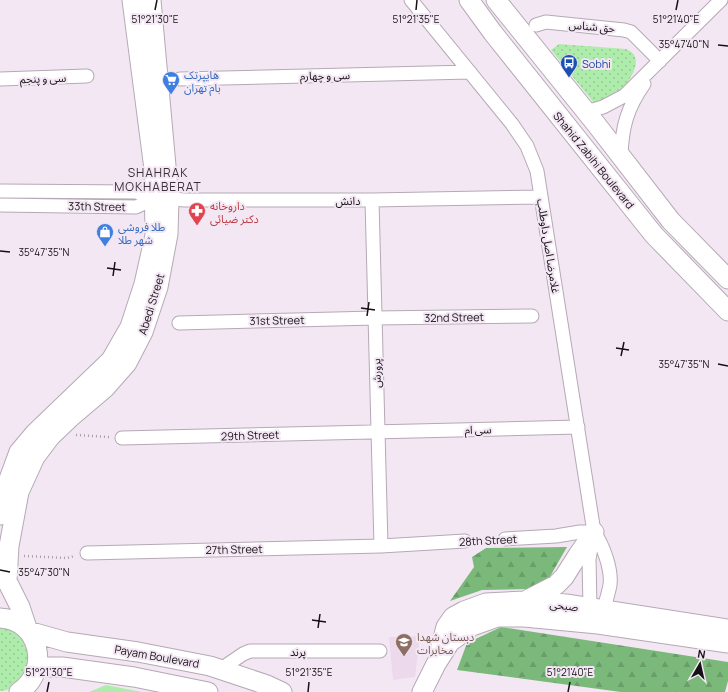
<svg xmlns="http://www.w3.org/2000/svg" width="728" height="692" viewBox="0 0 728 692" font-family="Manrope,'Noto Sans Arabic',sans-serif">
<defs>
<pattern id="grass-dots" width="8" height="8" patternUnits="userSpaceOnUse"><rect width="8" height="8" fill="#aeecac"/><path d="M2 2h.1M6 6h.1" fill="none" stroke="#95c993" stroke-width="1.8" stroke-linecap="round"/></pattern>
<pattern id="forest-firs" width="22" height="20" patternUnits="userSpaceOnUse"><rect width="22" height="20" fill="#7bb97b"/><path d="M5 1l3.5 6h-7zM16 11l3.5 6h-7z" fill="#699e69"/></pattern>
</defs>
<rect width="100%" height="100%" fill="#f4e7f4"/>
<path fill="#ecdaec" d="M420 636 415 677 393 680 389 637Z"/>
<path fill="url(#grass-dots)" d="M559 44 626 49C630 51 634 53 635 57 639 67 629 82 622 88 613 94 604 98 594 103L551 50Z
M0 626 10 628 27 641 32 662C23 674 17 691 0 691Z"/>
<path fill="url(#forest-firs)" d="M567 547 544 587 530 589 482 590 450 601 474 567 472 557 486 548Z
M501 627 728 662V681L725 692H621L457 670 467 643Z"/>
<path fill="#aeecac" d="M106 685 142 692H89Z"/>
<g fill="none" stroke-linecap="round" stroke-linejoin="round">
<defs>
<path id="street" d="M411 0 512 124 527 146 537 171 594 532 589 559 590 608 594 615
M536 25 546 22 624 30 631 32 660 61
M0 79 87 76
M180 79 470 72
M586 112 603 107 624 96 721 0
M621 156C622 127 627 108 644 84
M0 191 136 192 155 198 185 200H372L541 197
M372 200 381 546
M0 205 136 207 155 198
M179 323 375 318 532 316
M122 438 578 427
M594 532C603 545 612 569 610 585 608 596 604 607 601 618
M505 539 556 536 580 532H594
M87 553 381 546 465 541
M221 669 243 654 250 651H380"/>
<path id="secondary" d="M151 0 169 199 168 234 158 287 143 332 127 363 105 388 72 416 50 437 35 457 19 492 9 546 7 581 20 607 28 631 67 642 138 652 210 666 267 685 282 692
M469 0 493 33 654 235 728 311
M496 0 596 124 671 221 728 279
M0 515 5 490 19 452 35 433 111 360 130 327 144 284 155 235 154 169 132 0
M525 601 556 585 564 577 578 555 594 532
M0 618C40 620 51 671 19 692
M439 653 446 627 453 617 464 611 486 603 525 601 566 604 728 629
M37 667H62L134 677 208 692
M422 692 436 664 450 642 472 626 497 617H524L598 624 728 643"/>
</defs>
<use href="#street" stroke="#b5a9b5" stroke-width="15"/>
<use href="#secondary" stroke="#b5a9b5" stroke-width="21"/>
<path stroke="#a89ea8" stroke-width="2.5" stroke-dasharray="1 3" stroke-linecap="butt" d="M76 435 109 437
M478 540H493
M24 556 67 558 75 556"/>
<use href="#street" stroke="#fff" stroke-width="13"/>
<use href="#secondary" stroke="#fff" stroke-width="19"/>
</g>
<path fill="none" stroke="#151115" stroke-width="1.5" d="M155 10 157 0M416 10 417 0M676 10 678 0M718 45 728 46M0 251 10 252M107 268 121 270M113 276 115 262M361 308 375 310M367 316 369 302M616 348 629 350M621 356 624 342M718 364 728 366M0 570 10 572M312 620 326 622M318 628 320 614M47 692 49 682M308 692 309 682M568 692 570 682"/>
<defs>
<symbol id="bus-pin" viewBox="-11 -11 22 30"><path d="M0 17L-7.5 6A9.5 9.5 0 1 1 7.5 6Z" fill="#1a4fb4" stroke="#f4e7f4"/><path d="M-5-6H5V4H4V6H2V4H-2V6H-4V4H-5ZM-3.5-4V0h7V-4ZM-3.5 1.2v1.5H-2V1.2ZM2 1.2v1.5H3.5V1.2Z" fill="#fff"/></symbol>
<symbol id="supermarket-pin" viewBox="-11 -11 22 30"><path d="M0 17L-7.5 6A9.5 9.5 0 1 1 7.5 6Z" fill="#3f7fe0" stroke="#f4e7f4"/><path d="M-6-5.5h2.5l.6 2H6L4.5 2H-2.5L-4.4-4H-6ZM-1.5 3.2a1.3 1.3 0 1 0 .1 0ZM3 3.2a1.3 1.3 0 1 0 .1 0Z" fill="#fff"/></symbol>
<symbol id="pharmacy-pin" viewBox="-11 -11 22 30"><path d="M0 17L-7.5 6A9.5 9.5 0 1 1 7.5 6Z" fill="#e0444e" stroke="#f4e7f4"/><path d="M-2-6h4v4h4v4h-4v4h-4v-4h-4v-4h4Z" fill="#fff"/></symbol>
<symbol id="shop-pin" viewBox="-11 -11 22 30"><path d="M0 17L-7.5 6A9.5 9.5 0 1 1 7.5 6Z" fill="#3f7fe0" stroke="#f4e7f4"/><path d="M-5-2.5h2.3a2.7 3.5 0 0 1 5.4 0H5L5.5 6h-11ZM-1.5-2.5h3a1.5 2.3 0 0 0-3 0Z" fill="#fff"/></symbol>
<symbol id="school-pin" viewBox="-11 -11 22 30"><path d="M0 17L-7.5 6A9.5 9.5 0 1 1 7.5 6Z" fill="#8d6e63" stroke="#f4e7f4"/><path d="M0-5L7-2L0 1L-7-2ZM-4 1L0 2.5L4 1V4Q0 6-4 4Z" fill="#fff"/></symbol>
</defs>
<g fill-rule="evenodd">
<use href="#bus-pin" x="559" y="53" width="20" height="27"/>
<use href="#supermarket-pin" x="161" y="70" width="20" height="27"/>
<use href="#pharmacy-pin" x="187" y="201" width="20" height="27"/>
<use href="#shop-pin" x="95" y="222" width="20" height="27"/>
<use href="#school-pin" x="394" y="632" width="20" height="27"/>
</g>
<g text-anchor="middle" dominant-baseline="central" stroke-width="4" stroke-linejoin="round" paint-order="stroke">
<g font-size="11" fill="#151115" stroke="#f4e7f4">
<text transform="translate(592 26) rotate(5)">حق شناس</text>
<text transform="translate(325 75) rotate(-1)">سی و چهارم</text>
<text transform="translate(43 78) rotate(-2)">سی و پنجم</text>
<text transform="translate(594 160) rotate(51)">Shahid Zabihi Boulevard</text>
<text x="348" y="200">دانش</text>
<text transform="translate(97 206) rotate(1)">33th Street</text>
<text transform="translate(549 246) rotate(81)">غلامرضا اصل داوطلب</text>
<text transform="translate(151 304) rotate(-73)">Abedi Street</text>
<text transform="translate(454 317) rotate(-1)">32nd Street</text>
<text transform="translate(277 320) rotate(-1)">31st Street</text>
<text transform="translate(376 373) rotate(-91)">پرورش</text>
<text transform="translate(478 429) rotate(-1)">سی ام</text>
<text transform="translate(250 435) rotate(-2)">29th Street</text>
<text transform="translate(488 540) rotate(-3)">28th Street</text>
<text transform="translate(234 549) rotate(-1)">27th Street</text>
<text transform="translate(564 605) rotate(7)">صبحی</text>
<text x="298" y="651">پرند</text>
<text transform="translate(157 656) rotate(10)">Payam Boulevard</text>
</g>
<g font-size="11" fill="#164399" stroke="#f4e7f4" text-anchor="start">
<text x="582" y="63">Sobhi</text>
</g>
<g font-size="11" fill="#366cbe" stroke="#f4e7f4" text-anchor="start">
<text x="184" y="74">هایپرتک<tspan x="184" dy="13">بام تهران</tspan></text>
<text x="118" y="226">طلا فروشی<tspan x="118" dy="13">شهر طلا</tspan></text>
</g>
<g font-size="11" fill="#be3a42" stroke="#f4e7f4" text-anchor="start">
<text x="210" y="205">داروخانه<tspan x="210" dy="13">دکتر ضیائی</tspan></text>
</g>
<g font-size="11" fill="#785e54" stroke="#f4e7f4" text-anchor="start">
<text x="417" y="636">دبستان شهدا<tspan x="417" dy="13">مخابرات</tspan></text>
</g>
<g font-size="12" letter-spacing="1" fill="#392f39" stroke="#f4e7f4">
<text x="158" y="172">SHAHRAK<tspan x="158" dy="14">MOKHABERAT</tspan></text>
</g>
</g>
<g font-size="10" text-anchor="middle" fill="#151115" stroke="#f4e7f4" stroke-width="4" stroke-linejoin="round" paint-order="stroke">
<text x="155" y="23">51°21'30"E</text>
<text x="416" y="23">51°21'35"E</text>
<text x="676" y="23">51°21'40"E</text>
<text x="684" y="48">35°47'40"N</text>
<text x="44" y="256">35°47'35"N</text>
<text x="684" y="368">35°47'35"N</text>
<text x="44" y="576">35°47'30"N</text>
<text x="49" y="676">51°21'30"E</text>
<text x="309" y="676">51°21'35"E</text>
<text x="570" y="676">51°21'40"E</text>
</g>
<g transform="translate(700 664) rotate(9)" stroke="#f4e7f4" stroke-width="3" paint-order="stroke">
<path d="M0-3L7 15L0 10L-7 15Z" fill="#151115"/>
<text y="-6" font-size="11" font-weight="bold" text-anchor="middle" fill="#151115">N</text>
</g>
</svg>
